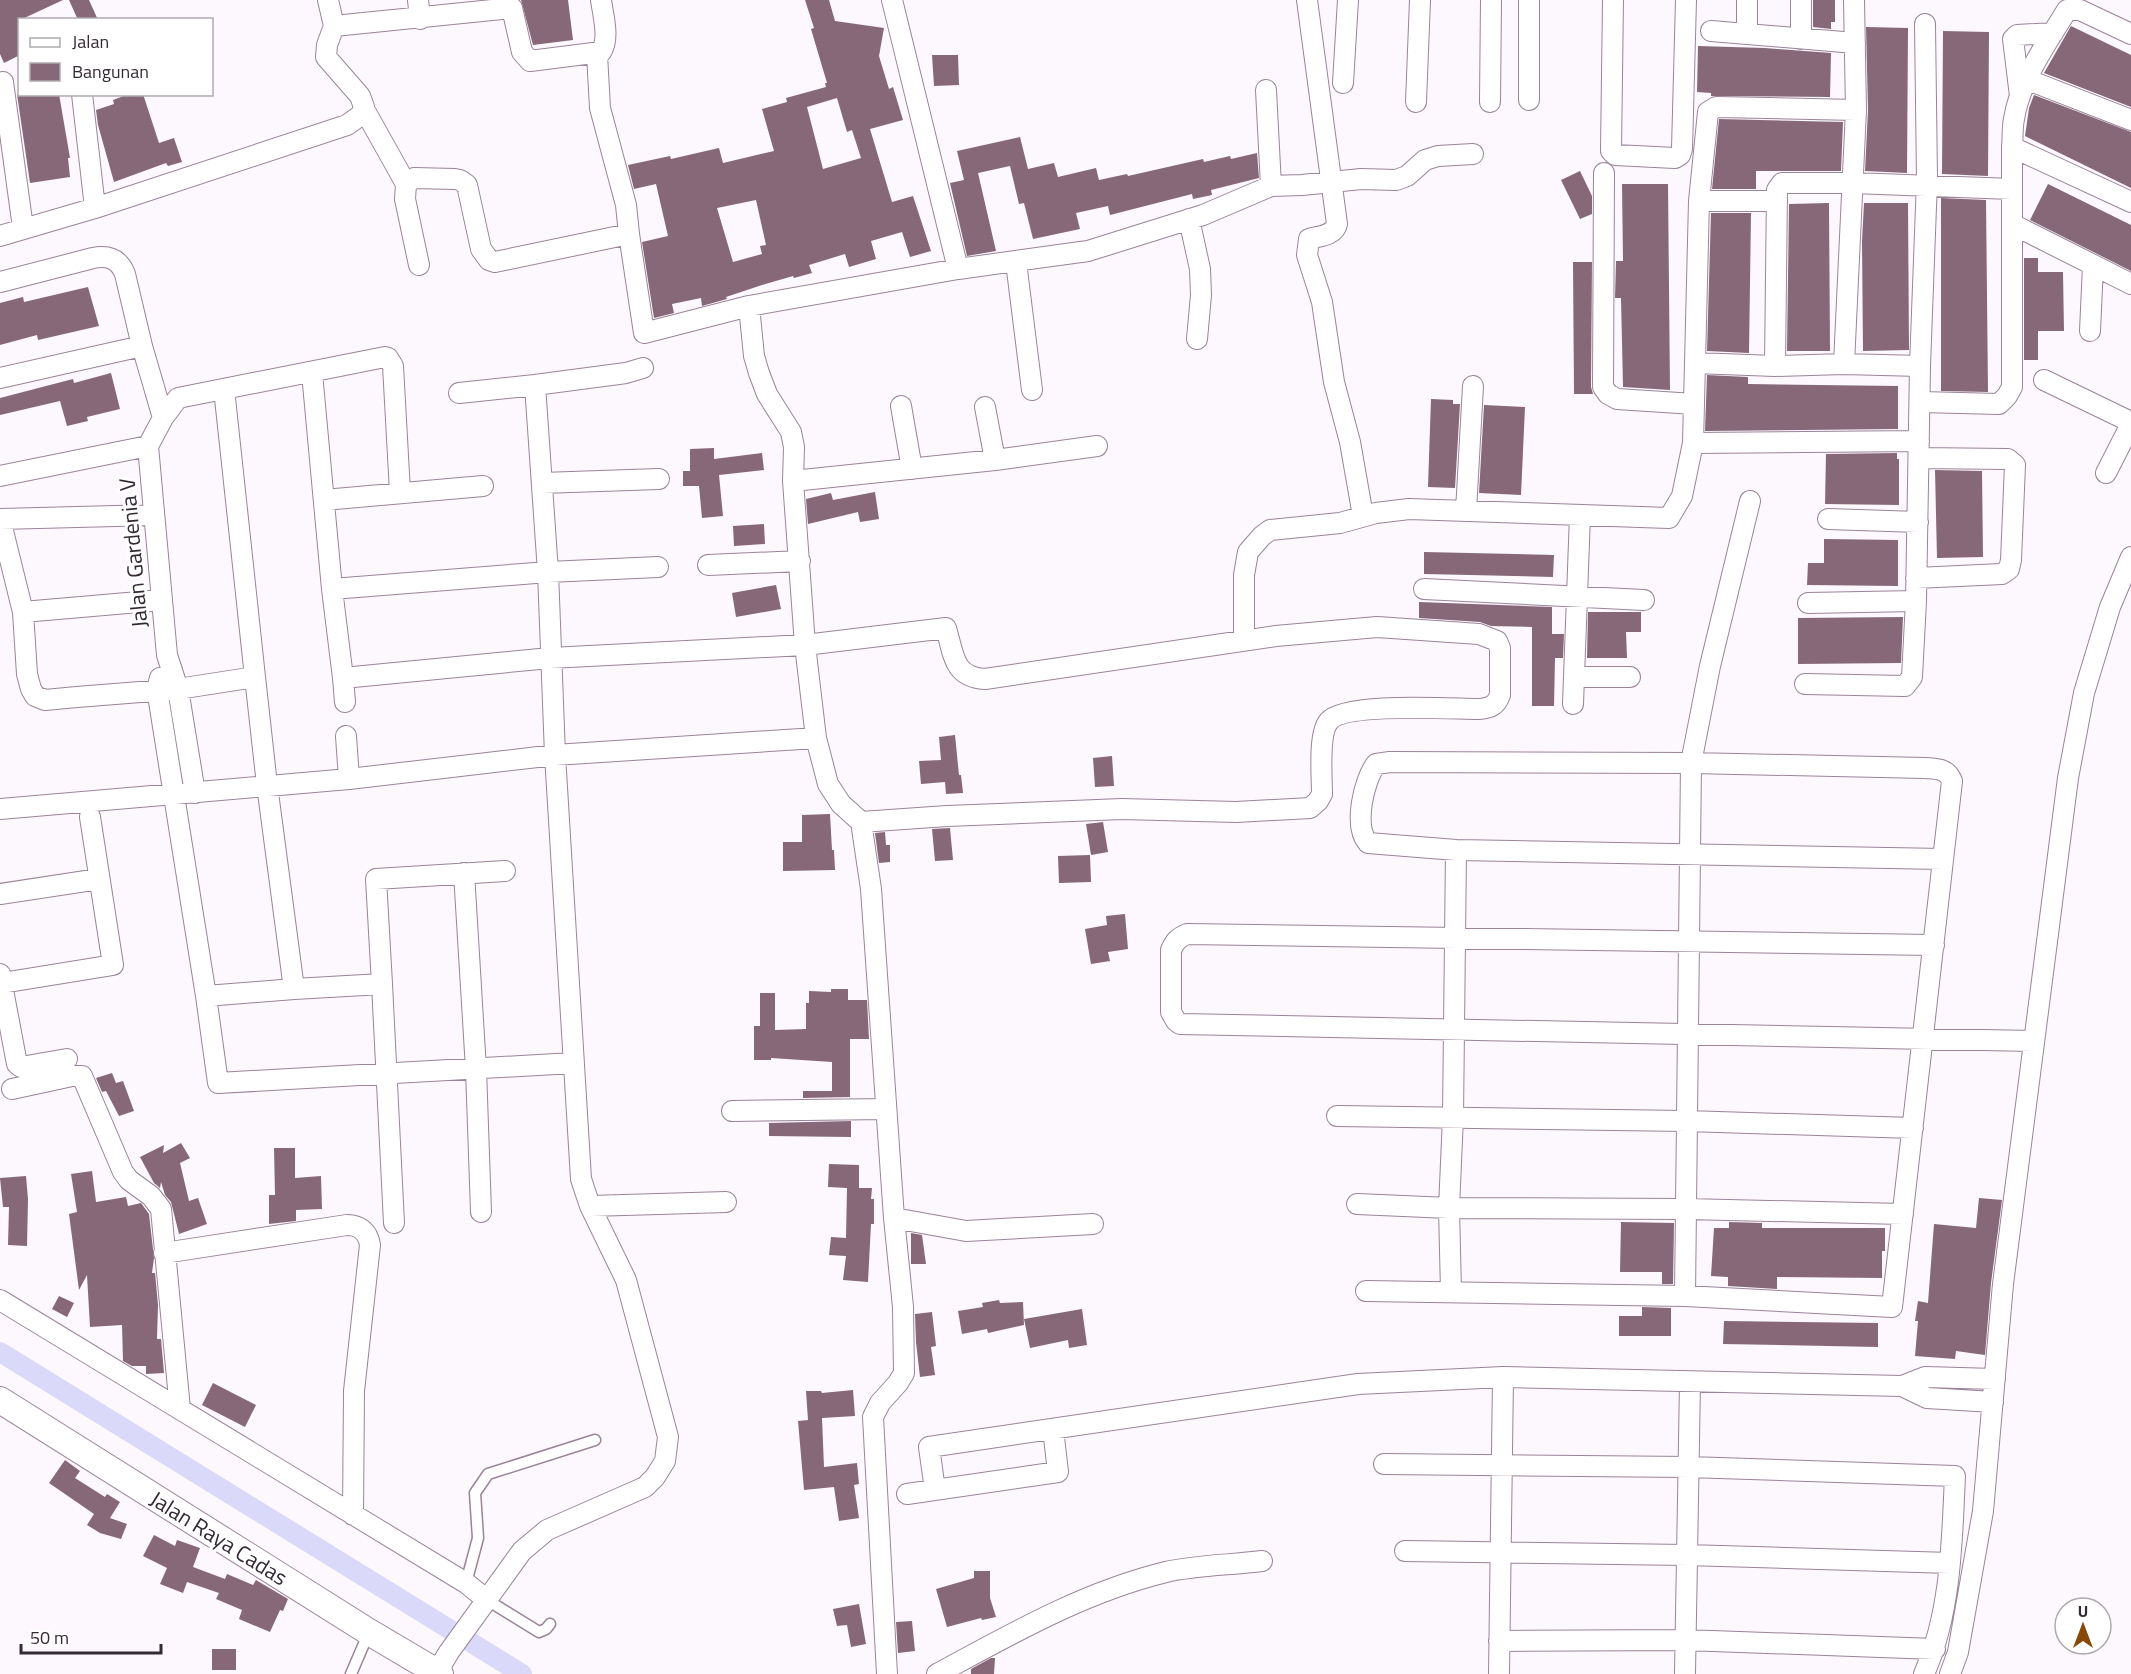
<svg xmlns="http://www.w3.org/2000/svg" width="2131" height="1674" viewBox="0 0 2131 1674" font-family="'Titillium Web',sans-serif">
<rect width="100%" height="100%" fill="#fdf8fd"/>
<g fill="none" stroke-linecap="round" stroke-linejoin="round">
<path stroke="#dbd9f9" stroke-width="20" d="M0 1352 522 1674"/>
</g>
<path fill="#866878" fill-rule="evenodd" d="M0 0H63L20 20V55L4 63 0 54Z
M69 0H89L98 20H78Z
M521 0H568L573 40 533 45Z
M805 0H829L835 21 884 28 879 56 889 89 893 87 903 120 870 129 892 202 913 196 931 251 910 257 902 232 871 241 876 259 849 267 845 254 809 265 812 273 794 278 793 276 762 285 726 297 727 299 702 306 701 298 672 304 674 313 654 318 642 242 668 236 656 184 634 189 628 165 670 156 671 159 719 148 723 163 774 151 762 109 787 102 786 98 826 87 825 83H827L811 29 814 28ZM837 98 847 132 852 130 861 158 823 169 807 107ZM756 200 766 245 760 246 762 254 733 262 717 208Z
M1813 0H1835V22H1831V29L1813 27Z
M2071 26 2131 55V107L2044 73Z
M1866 27 1908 28 1907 173 1865 171 1868 110Z
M1943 31 1989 32 1988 176 1942 174Z
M1698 46 1765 48 1831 53 1830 97 1711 96V93L1697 92Z
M932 55H958L959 85 934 86Z
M17 94H59L70 158H68L70 177 30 183Z
M129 94H143L159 143 174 138 182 162 168 166 166 163 114 182 98 125 96 110 114 104 113 100Z
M2034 95 2131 132V188L2025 136 2029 108Z
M1719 119 1843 122 1841 171H1756V189H1712Z
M1020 137 1028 169 1054 163 1058 177 1096 168 1099 180 1127 174 1128 176 1203 159 1204 162 1230 156 1231 159 1257 153 1259 178 1211 190 1212 195 1193 199 1192 194 1110 215 1108 206 1076 213 1080 229 1033 239 1024 203 1019 204 1010 166 978 173 996 251 967 256 950 183 964 180 957 151Z
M1580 171 1592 196V214L1580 219 1561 180Z
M1622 184H1668L1670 390 1623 387 1621 298H1615L1616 261H1623Z
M2048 184 2131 225V271L2030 220Z
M1941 198 1986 200 1988 392 1941 391Z
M1829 203 1830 351H1787L1789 204Z
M1864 203H1908L1909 350 1863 351 1862 241Z
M1711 213H1751L1749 353 1707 351Z
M2024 258H2038V272H2063L2064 331H2038V360H2024Z
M1573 262H1592L1591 387 1593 394H1574Z
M88 287 99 326 38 340 37 335 0 345V303L23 297 24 302Z
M111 373 120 409 87 417 88 421 67 426 60 401 0 415V398L73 379 74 383Z
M1707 375 1748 377V384L1898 386V429L1705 431Z
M1431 399 1453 400V404H1460L1455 488 1428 487Z
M1484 405 1525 407 1521 495 1479 493Z
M714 448V459L762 453 764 470 719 475 723 516 702 518 699 486H683V471H690V449Z
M1897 453V459H1899V505L1825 504 1826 454Z
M1935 470 1982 471 1983 557 1937 558Z
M875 492 879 519 860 522 858 512 808 524 806 499 831 493 833 500Z
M764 524 765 544 734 546 733 526Z
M1824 539 1898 540V586L1807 585 1808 563H1824Z
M1424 552 1554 555 1553 577 1424 574Z
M776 585 781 609 736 617 732 593Z
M1419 602 1552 607V634H1564L1563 658H1555L1554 706H1532V627L1491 626 1480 622 1419 618Z
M1588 612H1641V632H1626L1627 658H1587Z
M1903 617 1901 663 1798 664V618Z
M955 735 959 775H961L963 793 946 794 945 782 921 784 919 761 941 760 939 737Z
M1112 756 1114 786 1095 787 1093 758Z
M830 814 832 850H834L835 870 783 871V842H802V815Z
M1103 822 1108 852 1091 855 1086 824Z
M950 828 953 860 935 861 932 829Z
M885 832 886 845H890V862L879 863 875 833Z
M1090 855 1091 882 1059 883 1058 856Z
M1125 914 1128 949 1108 952 1110 961 1091 964 1085 929 1107 925 1106 916Z
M831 989H848V1000H867L869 1039H850V1097L803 1098V1091H832V1062L771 1058V1060H754V1026H760V993H775V1030L806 1029V1003H809V991L831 992Z
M112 1073 116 1083 123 1081 134 1111 119 1116 106 1091 102 1092 96 1078Z
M851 1121V1137L769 1136V1123Z
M181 1143 190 1158 180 1163 189 1201 198 1198 207 1224 179 1234 171 1202 165 1195 161 1182 160 1188 154 1183 140 1157 164 1145 163 1153Z
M274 1148H295V1178L321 1176 322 1209 296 1210V1221L269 1224V1195H275Z
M829 1164 859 1165V1188H872L871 1199H874V1224H871L868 1282 843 1280 846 1256 829 1255 831 1237 846 1238 847 1188 828 1187Z
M92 1171 96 1202 126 1197 128 1206 141 1203 149 1214 154 1258 152 1273H155L158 1305 157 1339H161L164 1373 146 1374V1366H132L123 1361 122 1325 90 1327 87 1275 79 1290 69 1214 77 1212 71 1174Z
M26 1176 28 1199 27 1246 8 1245 9 1207H3L0 1178Z
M1979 1198 2002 1200 1991 1283 1985 1355 1956 1351 1955 1359 1915 1356 1918 1321H1915L1918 1301 1928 1303 1934 1224 1976 1228Z
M1621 1222 1674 1223 1673 1284H1662V1272H1620Z
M1729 1222 1762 1223V1228H1885V1251H1882V1278L1777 1277V1289L1728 1286V1277L1711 1276 1714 1228H1729Z
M911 1233 922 1235 926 1264H911Z
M59 1296 74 1303 67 1317 52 1309Z
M999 1300 1000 1303 1023 1302 1024 1325 988 1333 987 1329 962 1334 958 1311 983 1307 982 1303Z
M1642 1307 1671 1308V1336H1619V1316H1642Z
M1082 1309 1087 1345 1069 1348 1068 1340 1030 1348 1024 1319Z
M932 1312 936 1346 931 1347 935 1375 920 1377 916 1342 915 1314Z
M1724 1321 1878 1323V1347L1723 1344Z
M213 1383 256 1405 245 1427 202 1405Z
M853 1390 855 1416 822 1418 824 1467 857 1463 859 1484 854 1485 859 1518 839 1521 834 1487 804 1490 798 1421 808 1420 806 1391H821L822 1393Z
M65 1460 80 1471 75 1478 105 1497 107 1494 120 1502 110 1518 127 1524 121 1539 100 1533 87 1525 94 1514 49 1483Z
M154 1535 175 1546 177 1540 200 1548 193 1567 225 1579 227 1574 253 1585 256 1580 288 1599 283 1611 280 1610 270 1632 239 1619 242 1610 216 1599 219 1593 187 1582 183 1593 160 1584 167 1568 143 1556Z
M974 1571H990V1598L996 1617 982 1620 981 1618 947 1627 936 1589 974 1578Z
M859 1604 866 1644 851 1647 847 1625 837 1626 833 1609Z
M912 1621 915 1651 898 1653 896 1622Z
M212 1649H236V1670H212Z
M991 1658H995L994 1674H971V1669Z"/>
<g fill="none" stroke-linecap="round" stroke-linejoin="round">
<defs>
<path id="service" d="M466 1583 478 1538 475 1493 488 1474 595 1440
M487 1600 539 1632 546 1629 550 1624
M351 1674 369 1632"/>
<path id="minor" d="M418 0 420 19
M892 0 958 269
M1307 0 1337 224C1334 236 1319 236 1309 239L1307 255 1322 302 1334 382 1350 442 1363 516
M1613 0 1611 151 1615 155 1675 158 1680 155 1682 149 1686 0
M1747 0V34
M1801 0V39
M1854 0 1856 110
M334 26 512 8 522 52 530 61 601 52C610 39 603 15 601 0
M1711 31 1855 43
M597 54 600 108 626 205 629 234 644 333 749 306 958 269 1088 251 1203 215 1271 186 1302 185 1361 179 1396 180 1407 176 1425 160 1438 156 1473 154
M2028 80 2131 120
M3 82 23 228
M1343 83 1348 0
M1266 90 1271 186
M82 94 95 208
M2020 96 2013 39 2017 35 2053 33
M1529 100V0
M1416 102 1420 0
M1490 102 1491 0
M364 109 406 184
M2012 147 2131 202
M1604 173 1603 387 1608 394 1617 399 1694 404
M1699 201H1777
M1189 219 1200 269 1201 295 1197 339
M2012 224 2131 284
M0 236 95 208 347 125 361 115 364 107 360 96 326 57 327 45 334 26 328 0
M1016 262 1032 390
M419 265 405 199 406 184 414 178 455 179 460 180 467 185 481 249 489 260 495 262 629 234
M0 282 93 258C109 255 119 259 125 274L142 346 163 418 148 446 0 476
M749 306 754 356 759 373 767 394 791 432 794 447 793 481 805 645 816 738 828 784 841 804 861 822 871 889 894 1218 903 1307 904 1373 898 1383 880 1403 873 1417 887 1674
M2090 331 2093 265
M1695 363 1699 201 1708 112 1716 107 1856 110 1844 364
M1775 366 1844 364 1920 366
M312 373 332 589
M0 378 142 346
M2044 380 2131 422
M224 389 255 677
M459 393 535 385
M1921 402 1999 404 2007 396 2012 387V147C2013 138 2012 128 2014 119 2020 80 2047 43 2067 10H2080L2131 34
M901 406 912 469
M985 407 995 460
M163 418 178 398 385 357 388 358 393 366 400 492
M1693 443 1695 363 1775 366 1777 190 1782 183H1853L2012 189
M148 446 167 655 178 689 195 793
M2106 473 2131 424
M793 481 995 460 1097 446
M542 483 659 479
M324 500 483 486
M1466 511 1473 386
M0 519 23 612 27 674 31 689 35 696 45 700 77 697 178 689 255 677 267 785 294 989 206 996 218 1083 573 1063
M0 519 154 515
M1828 519 1918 522
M708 565 800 561
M1916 578 2002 574 2009 569 2011 560 2015 465 2008 459 1919 458
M1424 589 1644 600
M1808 603 1916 601
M23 612 162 600
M1244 640V575L1248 552 1262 536 1270 530 1340 523 1376 513 1409 509 1669 518 1682 496 1693 443 1919 441
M1574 677H1630
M160 678 157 689 206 996
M343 678 332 589 548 572 658 567
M1805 684 1905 686 1912 677 1916 601 1920 366 1927 180 1925 24
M345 702 343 678 550 658 805 645 946 628C954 655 953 677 985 679L1276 636 1377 627 1479 634 1497 641 1500 648V695C1496 706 1490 708 1479 709 1451 709 1345 702 1329 721 1318 733 1322 777 1322 794L1318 801 1310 808 1236 812 1122 809 947 816 861 822
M1573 704 1580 515
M346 736 349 779
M0 809 349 779 555 755 816 738
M464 873 476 1069 481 1212
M0 894 99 879
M1934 945 1187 934C1178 938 1175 941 1171 950V1012L1176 1021 1180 1024 2034 1041
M0 974 17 1064 21 1067 67 1059
M2 983 113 965 90 817
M382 984 376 879 505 871
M294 989 382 984 394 1223
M12 1089 72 1076H82L123 1172 129 1180 151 1196 161 1209 180 1409
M732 1111 886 1109
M1337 1116 1687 1121 1913 1128
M1357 1204 1449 1208 1686 1209 1903 1214
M590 1206 726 1202
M894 1218 966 1231 1093 1224
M164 1253 347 1225C360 1225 368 1232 370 1245L354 1391 353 1515
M1366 1291 1685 1296 1892 1307 1952 781C1947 768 1937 769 1925 768L1691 763 1390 762 1376 764C1364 780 1353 826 1368 843L1456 850 1943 859
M1451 1292 1449 1208 1453 1117 1456 850
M1685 1296 1691 763 1710 666 1750 501
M0 1300 466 1583 487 1600
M1902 1386 1927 1398 1993 1402
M1384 1464 1689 1467 1955 1476C1952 1542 1951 1613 1924 1674
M935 1490 929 1447 1358 1384 1503 1377 1902 1386 1925 1377 1995 1379
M907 1494 1058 1472 1053 1429
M1405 1551 1687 1555 1950 1563
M1499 1641 1685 1640 1935 1649
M437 1672 449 1652 522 1551 547 1530 645 1487 655 1477 665 1461 668 1437 626 1280 590 1206 581 1179 555 755 548 572 535 385 626 373 643 368
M937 1674C1011 1634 1084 1592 1166 1572 1196 1565 1231 1565 1262 1561
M1499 1674 1503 1377
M1685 1674 1690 1382
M1950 1674 1958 1652 1983 1511 2003 1284 2068 778 2084 693 2110 607 2131 557"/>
<path id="tertiary" d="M0 1400 369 1632 440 1674"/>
</defs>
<use href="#service" stroke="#9b839a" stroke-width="13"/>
<use href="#minor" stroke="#9b839a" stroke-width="22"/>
<use href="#tertiary" stroke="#9b839a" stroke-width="28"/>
<use href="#service" stroke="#fff" stroke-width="10"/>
<use href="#minor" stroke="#fff" stroke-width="20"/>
<use href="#tertiary" stroke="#fff" stroke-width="26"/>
</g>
<g text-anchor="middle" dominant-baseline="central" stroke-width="6" stroke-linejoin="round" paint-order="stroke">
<g font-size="22" fill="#342a34" stroke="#fff">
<text transform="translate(133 553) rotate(-95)">Jalan Gardenia V</text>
<text transform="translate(219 1538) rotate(32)">Jalan Raya Cadas</text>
</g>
</g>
<rect x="18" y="18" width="195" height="78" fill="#ffffff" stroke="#aeaaae" stroke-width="1.5"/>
<rect x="30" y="38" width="30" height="9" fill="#ffffff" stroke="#aeaaae" stroke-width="1.5"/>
<text x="72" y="48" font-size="18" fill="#342a34">Jalan</text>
<rect x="30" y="63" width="30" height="18" fill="#866878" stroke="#aeaaae" stroke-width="1.5"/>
<text x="72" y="78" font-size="18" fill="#342a34">Bangunan</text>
<g transform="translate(2083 1626)"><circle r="28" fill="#ffffff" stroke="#aeaaae" stroke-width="1.5"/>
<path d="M0-4.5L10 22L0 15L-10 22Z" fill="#864908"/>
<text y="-9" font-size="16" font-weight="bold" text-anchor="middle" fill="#342a34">U</text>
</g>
<path d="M21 1644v9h140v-9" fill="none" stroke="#342a34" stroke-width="3"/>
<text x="30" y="1644" font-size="18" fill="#342a34" stroke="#ffffff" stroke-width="4.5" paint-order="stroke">50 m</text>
</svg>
